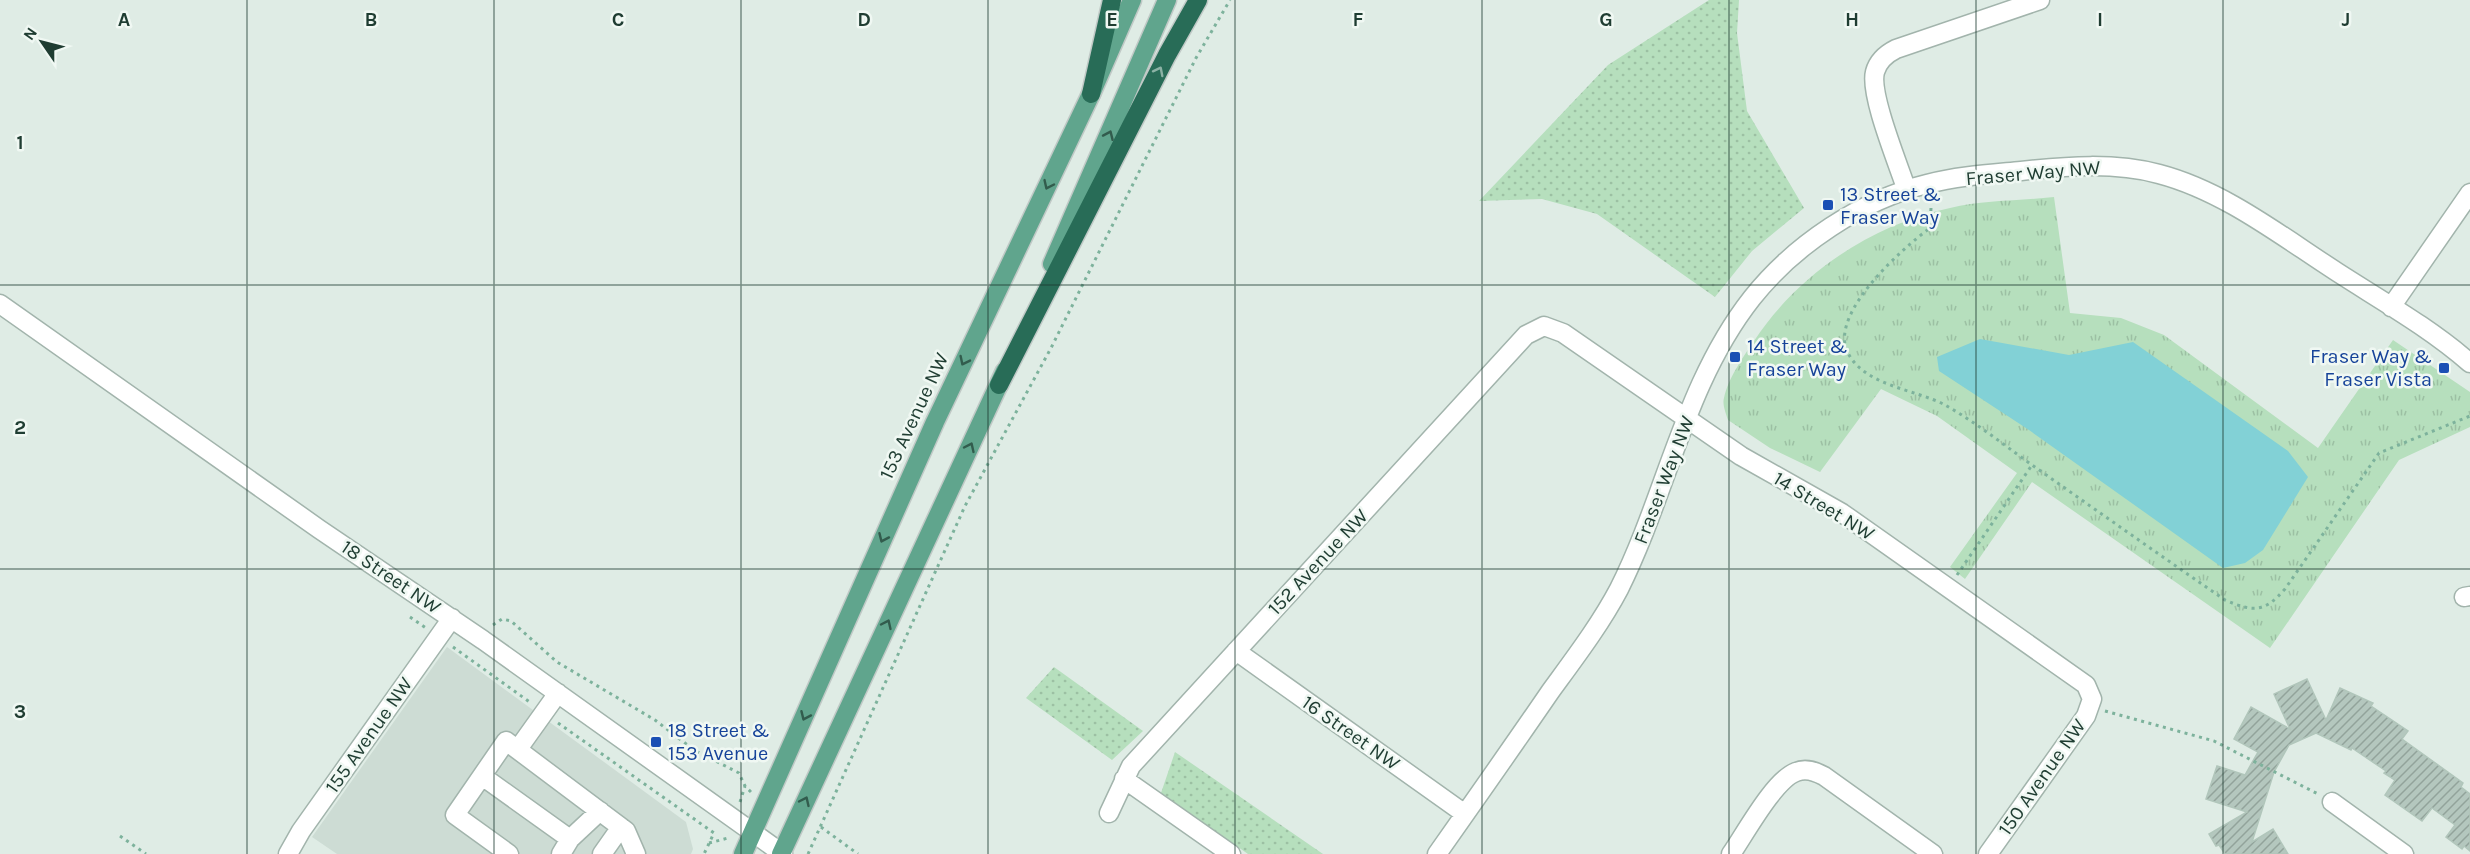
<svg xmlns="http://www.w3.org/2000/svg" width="2470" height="854" viewBox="0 0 2470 854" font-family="Karla,sans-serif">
<defs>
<pattern id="grass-dots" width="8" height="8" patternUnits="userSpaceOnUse" patternTransform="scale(1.5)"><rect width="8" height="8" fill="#b6dfbd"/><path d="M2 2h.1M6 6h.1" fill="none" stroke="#9cc0a3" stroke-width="1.8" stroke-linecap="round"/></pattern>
<pattern id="park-tufts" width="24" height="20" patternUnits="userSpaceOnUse" patternTransform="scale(1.5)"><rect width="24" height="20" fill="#b6dfbd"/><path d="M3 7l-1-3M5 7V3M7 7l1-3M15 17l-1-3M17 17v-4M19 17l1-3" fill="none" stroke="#9cc0a3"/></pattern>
<pattern id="building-hatch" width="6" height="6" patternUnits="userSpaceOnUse" patternTransform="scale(1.5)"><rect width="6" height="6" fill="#b4c7be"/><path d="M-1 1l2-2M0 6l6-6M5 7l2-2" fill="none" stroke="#92a39b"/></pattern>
</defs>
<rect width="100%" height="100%" fill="#dfece5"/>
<path fill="#cddcd4" d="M447 647 686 822 693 849 691 854H337L312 837Z"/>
<path fill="url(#grass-dots)" d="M1709 0H1739L1737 33 1747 111 1804 208 1752 251 1715 297 1597 214 1542 199 1479 201 1608 65Z
M1054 667 1143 731 1112 760 1026 698Z
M1175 752 1323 854H1248L1161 793Z"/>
<path fill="url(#park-tufts)" d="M2054 197 2070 313 2121 318 2164 335 2318 448 2393 340 2470 392V427L2399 460 2270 648 2032 482 1965 579 1950 567 2017 473 1937 416 1881 389 1820 472 1770 448 1728 420C1726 414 1722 404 1724 398 1728 379 1743 357 1754 341 1798 274 1871 225 1950 208 1983 200 2020 201 2054 197Z"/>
<path fill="#82d1d6" d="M1980 339 2069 355 2133 342 2288 451 2308 477 2263 550 2245 563 2223 568 2029 430 1939 371 1937 357Z"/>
<path fill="url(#building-hatch)" stroke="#b1c6bb" stroke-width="1.5" d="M2307 679 2326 720 2340 688 2373 703 2371 706 2408 731 2402 739 2463 783 2461 787 2470 794V851L2464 846 2462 849 2446 837 2455 825 2432 808 2422 821 2385 795 2395 780 2384 773 2386 771 2352 748 2351 750 2316 733 2289 745 2274 772 2252 842 2273 829 2288 854H2225L2219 845 2216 846 2209 834 2247 812 2206 799 2217 766 2245 775 2258 752 2234 739 2251 707 2290 729 2274 694Z"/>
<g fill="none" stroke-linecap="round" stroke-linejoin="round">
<defs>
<path id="minor" d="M1907 191C1899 166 1869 94 1875 72 1878 61 1886 54 1896 49L2040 0
M0 304 319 529 483 640 783 854
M2391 307 2470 193
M2464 597 2470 596
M1236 651 1465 814
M518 749 558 693
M482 776 570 839 561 854
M1124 779 1231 854
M2332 802 2404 854
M1109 813 1131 766 1526 335 1544 326 1563 333 1741 456 1842 513 2086 685 2092 699 2086 716 1988 854
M570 839 600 811
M288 854 301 831 452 618
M509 854 455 815 506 741 626 831 636 854
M602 854 621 827
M1437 854C1475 800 1513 746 1550 692 1574 659 1600 625 1619 589 1667 493 1685 383 1752 298 1794 245 1861 200 1927 184 1958 176 1990 174 2021 171 2067 166 2114 162 2159 174 2224 191 2281 236 2337 272 2382 301 2430 328 2470 363
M1731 854C1745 834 1774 780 1796 772 1805 768 1815 771 1824 776L1933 854"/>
<path id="major" d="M1052 264 1167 0
M743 854 935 422 1091 94 1132 0
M781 854 1005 371"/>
<path id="highway" d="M1091 94 1112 0
M999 385 1167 55 1198 0"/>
</defs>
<use href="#minor" stroke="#a2b4ac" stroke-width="21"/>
<use href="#major" stroke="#c0c9c6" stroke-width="21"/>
<use href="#highway" stroke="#c0c9c6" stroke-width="21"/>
<path stroke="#7db29c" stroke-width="3" stroke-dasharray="3 4.5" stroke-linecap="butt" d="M1931 208 1930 228C1903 248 1830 312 1847 351 1863 386 1915 389 1945 405 1979 424 2010 450 2042 472 2103 515 2164 558 2225 600 2253 612 2264 613 2285 589L2379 453 2470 416
M1957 575 2032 465
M410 617 426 628
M493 625 502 619 511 621 557 662 655 720 694 750 739 773 745 786 752 793
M453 647 531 703
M2105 711 2214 741 2318 794
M558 723 714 833 704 854
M740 802 745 786
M821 827 858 854
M120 836 146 854
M709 843 728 838
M808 854 965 506 1051 348 1196 58 1230 0"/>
<use href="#minor" stroke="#fff" stroke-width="18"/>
<use href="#major" stroke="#60a58d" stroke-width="18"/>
<use href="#highway" stroke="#286c57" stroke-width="18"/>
</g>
<defs><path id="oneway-chevron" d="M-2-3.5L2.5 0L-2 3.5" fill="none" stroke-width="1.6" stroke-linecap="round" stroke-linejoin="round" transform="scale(1.5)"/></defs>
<use stroke="#8cb2a5" href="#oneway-chevron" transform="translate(1159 71) rotate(-63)"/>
<g stroke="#325c4d">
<use href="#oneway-chevron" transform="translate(1109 135) rotate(-66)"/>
<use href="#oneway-chevron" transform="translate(1048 185) rotate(115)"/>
<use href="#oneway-chevron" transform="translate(964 361) rotate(116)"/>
<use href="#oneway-chevron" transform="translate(970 447) rotate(-65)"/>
<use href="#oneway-chevron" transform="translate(883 538) rotate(114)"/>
<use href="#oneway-chevron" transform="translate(887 624) rotate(-65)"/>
<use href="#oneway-chevron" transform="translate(805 716) rotate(114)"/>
<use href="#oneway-chevron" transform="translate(805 801) rotate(-65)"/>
</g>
<path fill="none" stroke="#1f3d32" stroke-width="1.5" stroke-opacity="0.55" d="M247 0V854M494 0V854M741 0V854M988 0V854M1235 0V854M1482 0V854M1729 0V854M1976 0V854M2223 0V854M0 285H2470M0 569H2470"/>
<g fill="#1a4fb4" stroke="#f0f8f3" stroke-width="2">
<rect x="1822" y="199" width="12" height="12" rx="3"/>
<rect x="1729" y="351" width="12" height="12" rx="3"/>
<rect x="2438" y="362" width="12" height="12" rx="3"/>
<rect x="650" y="736" width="12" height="12" rx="3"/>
</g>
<g text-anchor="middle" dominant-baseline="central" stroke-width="5" stroke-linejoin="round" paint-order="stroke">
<g font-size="20" fill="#1f3d32" stroke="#f0f8f3">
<text transform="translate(2033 173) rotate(-5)">Fraser Way NW</text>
<text transform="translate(914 416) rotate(-65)">153 Avenue NW</text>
<text transform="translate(1664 480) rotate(-69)">Fraser Way NW</text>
<text transform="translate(1824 506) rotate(31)">14 Street NW</text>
<text transform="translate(1318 562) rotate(-47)">152 Avenue NW</text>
<text transform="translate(391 577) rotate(34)">18 Street NW</text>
<text transform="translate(1351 733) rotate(35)">16 Street NW</text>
<text transform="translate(369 735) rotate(-55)">155 Avenue NW</text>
<text transform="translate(2042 777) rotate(-55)">150 Avenue NW</text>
</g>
<g font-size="20" fill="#164399" stroke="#f0f8f3" text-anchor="start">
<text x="1840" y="194">13 Street &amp;<tspan x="1840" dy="23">Fraser Way</tspan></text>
<text x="1747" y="346">14 Street &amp;<tspan x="1747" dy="23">Fraser Way</tspan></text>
<text x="2432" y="356" text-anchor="end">Fraser Way &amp;<tspan x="2432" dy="23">Fraser Vista</tspan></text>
<text x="668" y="730">18 Street &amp;<tspan x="668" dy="23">153 Avenue</tspan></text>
</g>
</g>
<g font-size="20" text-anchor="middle" font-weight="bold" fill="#1f3d32" stroke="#f0f8f3" stroke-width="5" stroke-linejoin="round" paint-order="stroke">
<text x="124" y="26">A</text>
<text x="371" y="26">B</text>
<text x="618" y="26">C</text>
<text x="864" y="26">D</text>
<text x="1112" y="26">E</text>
<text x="1358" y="26">F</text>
<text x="1606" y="26">G</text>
<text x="1852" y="26">H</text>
<text x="2100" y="26">I</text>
<text x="2346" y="26">J</text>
<text x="20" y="149">1</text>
<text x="20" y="434">2</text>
<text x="20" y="718">3</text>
</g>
<g transform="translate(42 42) rotate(305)" stroke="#f0f8f3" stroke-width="4.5" paint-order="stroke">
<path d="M0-4.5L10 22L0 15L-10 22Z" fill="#1f3d32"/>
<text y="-9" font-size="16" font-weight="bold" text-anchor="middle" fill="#1f3d32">N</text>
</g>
</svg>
